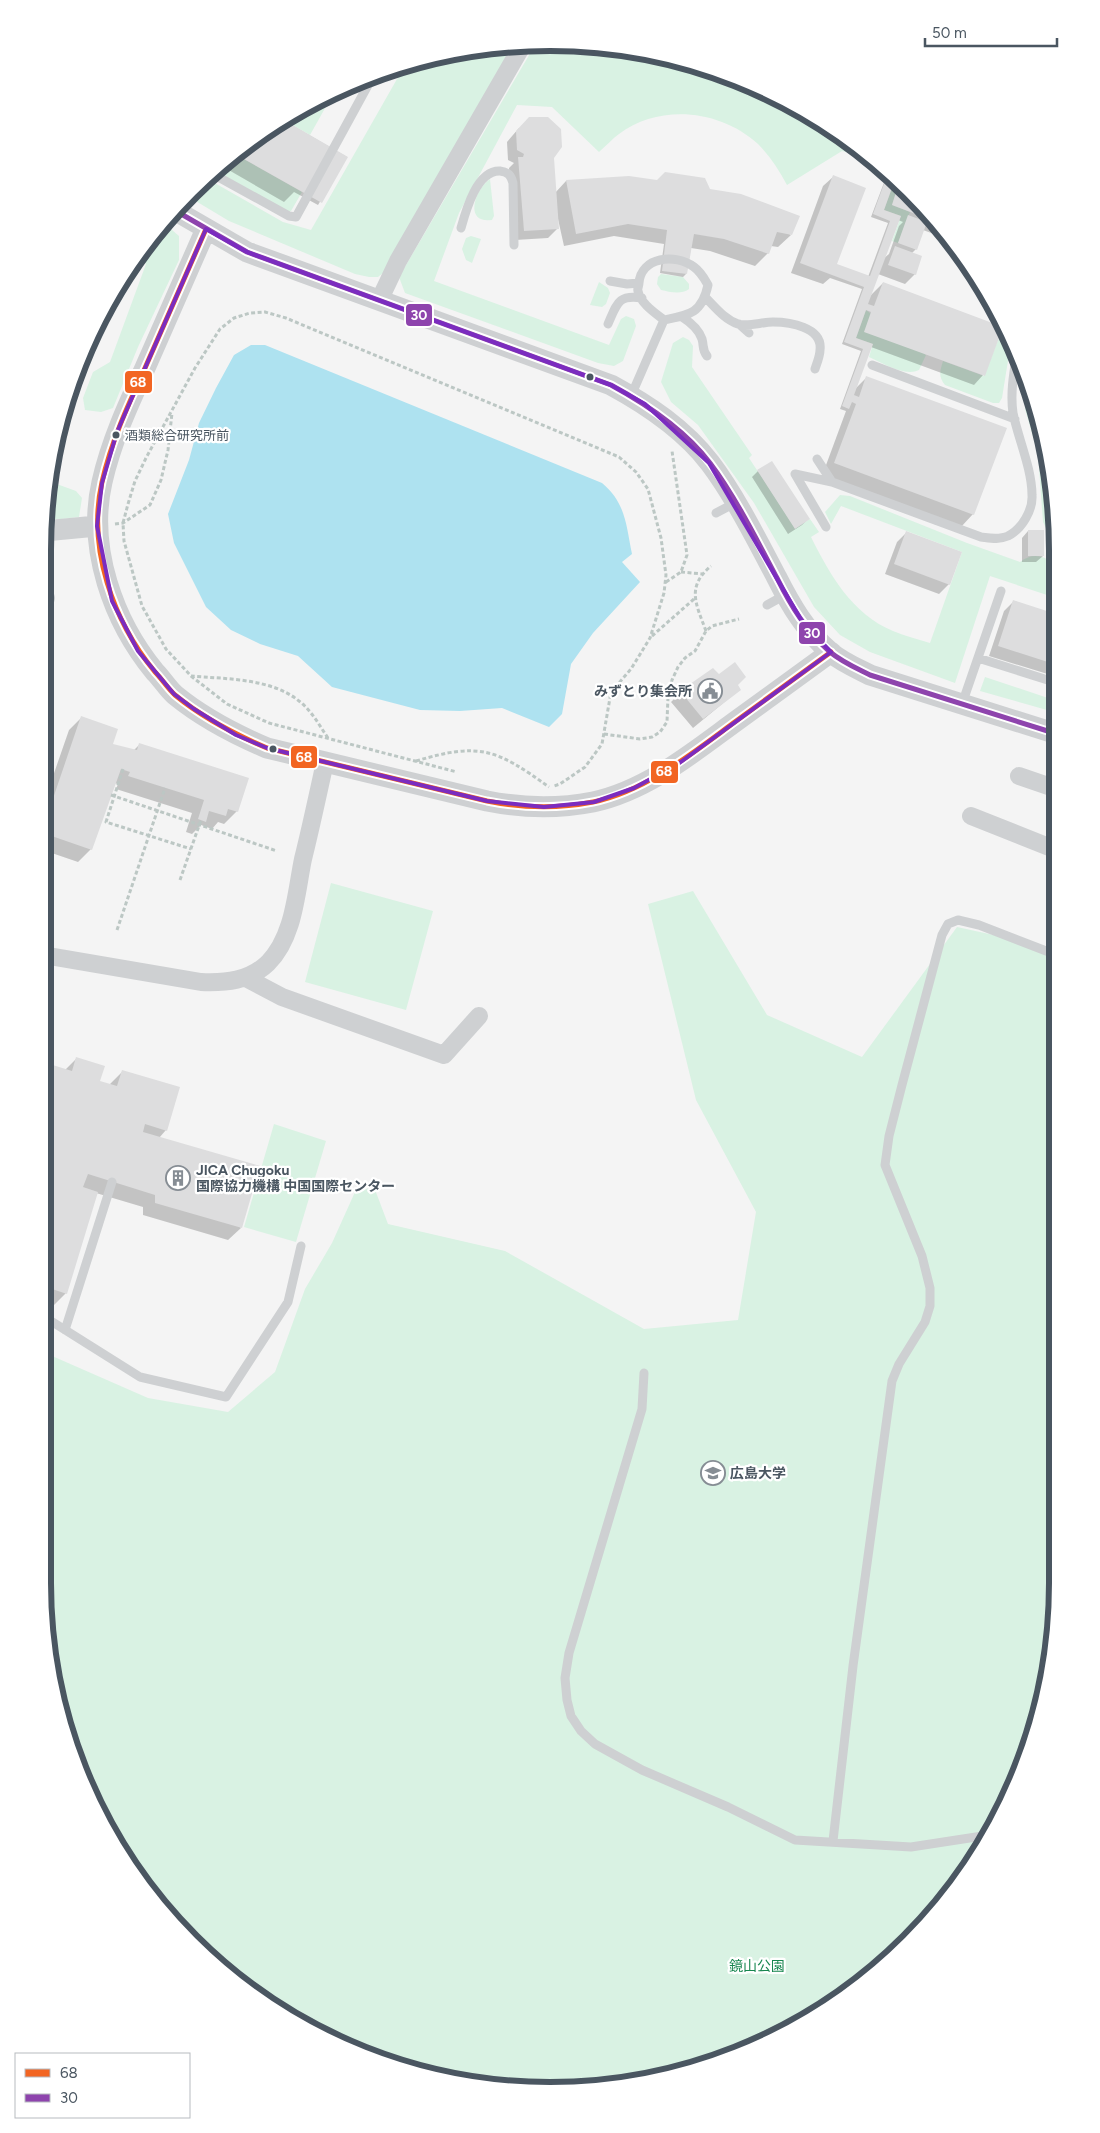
<svg xmlns="http://www.w3.org/2000/svg" width="1100" height="2133" viewBox="0 0 1100 2133" font-family="Figtree,'Noto Sans JP',sans-serif">
<rect width="100%" height="100%" fill="#f4f4f4"/>
<path fill="#d9f2e3" d="M583 44 681 60 774 95 862 153 861 156 842 151 787 185C779 170 770 156 758 144 721 110 660 103 619 134 612 139 606 146 599 152L552 107 517 105 459 213 434 281 609 345 621 319 626 316 634 319 636 326 623 361 614 366 598 363 405 293 399 277 535 45Z
M514 46 383 273 378 277H369L355 274 229 221 189 197 206 178 283 222 311 230 405 65 483 47Z
M333 94 310 135 284 120 310 105 316 108 321 99Z
M235 154 302 192 291 211H287L214 170Z
M490 179 494 216 492 220C463 224 475 189 490 179Z
M893 185 898 186 892 205 910 212 898 243 892 241 901 216 884 210Z
M164 223 179 236V260L138 347 113 408 101 412 85 410 83 398 93 372 110 362 146 264 139 255 147 241Z
M471 236 481 239 472 263 466 260 462 249 466 238Z
M661 274 683 277 689 284V289C681 295 670 292 661 290L657 284 658 277Z
M599 282 608 288 610 293 606 304 602 307 590 305Z
M866 310 926 355 919 370C905 377 882 363 869 357L873 344 856 338Z
M1000 335 1009 338 1011 342 1002 398 999 403H993L945 385C938 376 940 371 943 361L984 376Z
M683 337 689 340 693 346 692 367 752 455 749 458 795 528 810 519 819 532 811 537C830 575 852 614 893 631 905 636 918 639 930 643L962 552 841 506 831 524 825 512 840 495 850 496 967 543 1020 562C1032 553 1042 555 1053 563V597L990 576 955 683 870 652 840 635 814 607 754 503 698 425 671 402 661 382 673 343Z
M1025 377 1053 483V542L1043 522 1038 454 1025 409Z
M54 483 76 491 82 498 79 517 44 521 49 486Z
M985 677 1054 700V712L980 691Z
M331 883 433 911 406 1010 305 982Z
M693 891 767 1015 862 1057 957 927 1054 948 1056 1616 1040 1714 1005 1807 972 1865 909 1942 832 2005 774 2038 682 2073 616 2086 517 2089 451 2081 356 2052 296 2022 215 1964 148 1892 110 1837 70 1746 52 1682 43 1583V1352L148 1398 228 1412 275 1372 305 1289 332 1243 355 1192 374 1187 388 1224 505 1251 644 1329 738 1320 756 1212 696 1100 648 904Z
M274 1124 326 1141 296 1242 244 1227Z"/>
<path fill="#aee2f0" d="M251 345H265L602 483C626 503 626 525 632 554L622 562 640 582 593 633 571 664 562 714 549 727 502 708 460 711 420 710 332 687 298 656 260 644 231 630 206 607 174 543 168 514 189 460 199 423 216 388 234 355Z"/>
<path fill="#0003" fill-rule="evenodd" d="M471 50 459 57 439 61 428 60Z
M319 100 315 107 302 120 291 114Z
M283 120 347 157 318 205 294 192 284 202 220 165Z
M519 128 552 157 555 193 566 181 709 190 791 235 778 247 771 246 768 253 755 266 710 251 691 248 686 274 683 277 660 273 664 244 614 236 564 246 558 219H557V229L548 238 515 240 509 168 514 163 508 160 507 142Z
M888 172 953 241 923 230 916 249 911 254 915 274 905 284 878 274 869 297 883 283 1001 327 983 375 974 385 871 347 855 389 867 377 973 514 961 527 822 476 846 411 840 409 861 351 842 344 862 289 830 278 823 284 791 273 823 186 833 177 836 265 868 277 888 223 871 217ZM898 220 903 222 899 226 889 254 883 259Z
M758 471 808 519 802 525 788 534 752 477Z
M1028 531 1043 556 1036 562H1022V538Z
M906 533 949 584 939 594 885 574 897 542Z
M1014 601 1053 614 1054 676 989 656 1004 611Z
M713 670 718 676 736 685 739 690 693 728 671 702 681 692Z
M82 717 111 745 134 750 140 744 237 811 224 824 218 822 212 829 201 825 192 834 186 832 192 813 116 789 118 784 114 783 91 849 78 862 43 850V805L69 730Z
M76 1059 99 1082 109 1085 122 1072 166 1130 159 1138 241 1228 228 1240 143 1215V1207L96 1193 66 1293 53 1306 43 1303V1064L65 1070Z"/>
<path fill="#ddddde" d="M321 99 316 108 310 105Z
M529 117H548L561 129 562 147 554 158 559 229 524 231 518 157H523L524 154 517 150 516 131Z
M284 120 348 157 322 203 235 154Z
M665 172 705 178 710 189 741 194 800 216 792 235 777 232 769 254 724 239 694 234 687 274 662 271 667 230 628 224 576 234 566 180 629 176 657 180Z
M888 173 934 221 892 205 898 186 893 185 884 210 901 216 868 304 874 306 883 282 1003 327 985 376 864 332 871 312 866 310 856 338 873 344 854 395 859 397 866 376 1007 428 974 515 834 463 856 404 852 402 849 409 842 406 863 349 844 342 864 287 800 263 833 175 866 188 837 264 870 276 890 221 873 214Z
M908 215 927 222 917 250 898 243Z
M895 246 922 256 916 275 888 265Z
M772 461 810 519 795 529 757 470Z
M1028 530H1044V556H1028Z
M906 531 962 552 950 585 894 564Z
M1013 600 1053 613 1054 664 998 646Z
M735 662 746 677 738 685 741 690 703 719 680 691 713 668 719 674Z
M81 716 118 729 113 744 137 750 139 743 249 778 238 812 228 809 226 816 209 811 206 822 198 819 204 800 128 776 130 772 121 769 92 850 43 833V828Z
M76 1057 105 1066 100 1081 117 1086 122 1070 180 1087 167 1131 145 1124 143 1132 260 1166 242 1228 155 1203V1195L88 1174 83 1187 98 1192 67 1294 43 1286V1205L46 1196 43 1195V1062L72 1071Z"/>
<g fill="none" stroke-linecap="round" stroke-linejoin="round">
<path stroke="#bcc7c4" stroke-width="3" stroke-dasharray="4 2.5" stroke-linecap="butt" d="M115 524 123 523 150 505 161 480 168 450 172 413
M681 572 702 574
M666 582 681 572 687 555 672 451
M706 631C696 604 686 587 711 566
M652 636 694 599
M191 676 227 704 269 723 457 772
M604 734 640 739 652 737 660 732 667 722 668 697 672 680 678 667 685 658 695 651 706 631 712 626 739 619
M328 738C319 725 312 711 299 701 271 678 225 679 191 676L166 649 142 606 124 541 123 523 128 504 135 481 146 458 195 368 220 329 234 318 250 313 265 312 286 318 619 457 636 472 648 489 661 538 666 575 664 593 650 638 631 669 611 692 602 744 585 767 560 784 554 786
M416 761C480 742 496 749 549 787
M123 769 106 822 191 849
M111 795 277 851
M180 880 201 820
M117 930 165 788"/>
<path stroke="#ced0d2" stroke-width="9" d="M211 173 289 216 296 217 373 76
M461 228C466 210 477 170 500 171 508 172 511 175 513 183L514 245
M610 281 627 284 639 283
M705 297C715 307 724 319 738 324 748 327 762 322 773 322 789 322 823 327 820 350 820 356 817 363 815 369
M682 317C690 322 699 330 702 339 704 346 702 350 707 356
M608 324C617 304 618 294 642 298
M739 324 749 333
M872 365 1015 419
M631 396 664 320C690 315 702 313 708 285 704 278 701 272 694 267 675 253 641 257 639 283 639 286 637 289 638 291 640 303 655 313 664 320
M817 459 832 482 981 537C990 538 999 540 1008 536 1022 529 1033 510 1032 495 1032 469 1018 438 1013 413 1010 393 1014 371 1017 352
M795 474 826 527
M795 474 832 482
M716 513 735 503
M767 605 785 595
M978 658 1054 682
M962 704 1001 591
M43 1316 140 1377 226 1397 288 1302 301 1246
M65 1330 112 1182
M644 1373 642 1409 569 1653 565 1678 567 1700 571 1716 581 1731 595 1744 642 1770 728 1807 795 1840 911 1847 989 1835
M833 1841 853 1666 892 1381 899 1364 925 1322 930 1306V1288L922 1256 885 1165 889 1136 902 1085 942 935 948 924 958 920 979 925 1054 954"/>
<path stroke="#ced0d2" stroke-width="18" d="M379 301 398 261 522 46
M43 607 46 598 43 591
M1019 776 1054 788
M971 816 1054 849
M43 955 201 982C226 983 249 981 268 963 294 937 296 893 303 859 311 827 318 794 325 762
M246 978 282 997 444 1055 479 1016"/>
<path stroke="#ced0d2" stroke-width="21" d="M176 211 247 252 611 385C648 405 684 429 710 463 735 496 758 542 777 578 791 606 806 631 830 652 842 662 856 668 870 675L1054 733
M206 229C185 276 165 322 145 368 128 405 111 442 102 482 87 548 113 621 155 672 162 679 168 689 175 695 203 718 234 734 267 748L487 801C522 808 557 809 593 802 645 791 690 755 732 724 765 700 798 676 831 652
M44 531 97 526"/>
<defs>
<path id="bus-1" d="M206 229C185 276 165 322 145 368 128 405 111 442 102 482 87 548 113 621 155 672 162 679 168 689 175 695 203 718 234 734 267 748L487 801C522 808 557 809 593 802 645 791 690 755 732 724 765 700 798 676 831 652"/>
<path id="bus-2" d="M176 211 247 252 611 385C648 405 684 429 710 463 735 496 758 542 777 578 791 606 806 631 830 652 842 662 856 668 870 675L1054 733"/>
</defs>
<use href="#bus-1" stroke="#fff" stroke-width="9"/>
<use href="#bus-2" stroke="#fff" stroke-width="9"/>
<use href="#bus-1" stroke="#f26522" stroke-width="5"/>
<use href="#bus-2" stroke="#8e44ad" stroke-width="5"/>
</g>
<path fill="none" stroke="#7b2cbf" stroke-width="4" stroke-linejoin="round" d="M206 229 247 252 611 385 645 404 709 463 803 623 831 652 678 764 634 788 594 802 544 807 487 801 267 748 236 735 194 709 174 694 138 651 112 601 97 526 102 483 117 432Z"/>
<defs>
<symbol id="civic-ring" viewBox="-11 -11 22 22"><circle r="9.5" fill="#fff" stroke="#868d94" stroke-width="1.5"/><path d="M-.6-6.5H3V-4.5H.6V-3L4-1V1h2V6H-6V1h2V-1L-.6-3ZM-1.2 2.5V6h2.4V2.5Z" fill="#868d94"/></symbol>
<symbol id="building-ring" viewBox="-11 -11 22 22"><circle r="9.5" fill="#fff" stroke="#868d94" stroke-width="1.5"/><path d="M-4-6H4V6H1V3H-1V6H-4ZM-2.5-4.3h1.7v1.8h-1.7ZM.8-4.3h1.7v1.8H.8ZM-2.5-1h1.7V.8h-1.7ZM.8-1h1.7V.8H.8Z" fill="#868d94"/></symbol>
<symbol id="university-ring" viewBox="-11 -11 22 22"><circle r="9.5" fill="#fff" stroke="#868d94" stroke-width="1.5"/><path d="M0-5L7-2L0 1L-7-2ZM-4 1L0 2.5L4 1V4Q0 6-4 4Z" fill="#868d94"/></symbol>
</defs>
<g fill-rule="evenodd">
<use href="#civic-ring" x="696" y="677" width="28" height="28"/>
<use href="#building-ring" x="164" y="1164" width="28" height="28"/>
<use href="#university-ring" x="699" y="1459" width="28" height="28"/>
</g>
<g fill="#4a5661" stroke="#fff" stroke-width="2">
<circle cx="590" cy="377" r="4.5"/>
<circle cx="116" cy="435" r="4.5"/>
<circle cx="273" cy="749" r="4.5"/>
</g>
<g text-anchor="middle" dominant-baseline="central" stroke-width="4.5" stroke-linejoin="round" paint-order="stroke">
<g font-size="13" fill="#4a5661" stroke="#fff" text-anchor="start">
<text x="125" y="435">酒類総合研究所前</text>
</g>
<g font-size="14" font-weight="bold" fill="#4a5661" stroke="#fff" text-anchor="start">
<text x="692" y="691" text-anchor="end">みずとり集会所</text>
<text x="196" y="1170">JICA Chugoku<tspan x="196" dy="16">国際協力機構 中国国際センター</tspan></text>
<text x="730" y="1473">広島大学</text>
</g>
<g font-size="14" fill="#17864f" stroke="#fff">
<text x="757" y="1966">鏡山公園</text>
</g>
</g>
<path d="M0 0H1100V2133H0ZM550 51H550A499 499 0 0 1 1049 550V1583A499 499 0 0 1 550 2082H550A499 499 0 0 1 51 1583V550A499 499 0 0 1 550 51Z" fill="#fff" fill-rule="evenodd"/>
<path fill="none" stroke="#4a5661" stroke-width="6" d="M550 51H550A499 499 0 0 1 1049 550V1583A499 499 0 0 1 550 2082H550A499 499 0 0 1 51 1583V550A499 499 0 0 1 550 51Z"/>
<g stroke="#fff" stroke-width="2">
<rect x="405" y="303" width="28" height="24" rx="5" fill="#8e44ad"/>
<rect x="124" y="370" width="29" height="24" rx="5" fill="#f26522"/>
<rect x="798" y="621" width="28" height="24" rx="5" fill="#8e44ad"/>
<rect x="290" y="745" width="28" height="24" rx="5" fill="#f26522"/>
<rect x="650" y="760" width="29" height="24" rx="5" fill="#f26522"/>
</g>
<g font-size="14" text-anchor="middle" font-weight="bold" fill="#fff">
<text x="419" y="320">30</text>
<text x="138" y="387">68</text>
<text x="812" y="638">30</text>
<text x="304" y="762">68</text>
<text x="664" y="776">68</text>
</g>
<rect x="15" y="2053" width="175" height="65" fill="#ffffff" stroke="#b7bbc0"/>
<rect x="25" y="2069" width="25" height="8" fill="#f26522" stroke="#b7bbc0"/>
<text x="60" y="2078" font-size="15" fill="#4a5661">68</text>
<rect x="25" y="2094" width="25" height="8" fill="#8e44ad" stroke="#b7bbc0"/>
<text x="60" y="2103" font-size="15" fill="#4a5661">30</text>
<path d="M925 38v8h132v-8" fill="none" stroke="#4a5661" stroke-width="2.5"/>
<text x="932" y="38" font-size="15" fill="#4a5661" stroke="#ffffff" stroke-width="4" paint-order="stroke">50 m</text>
</svg>
